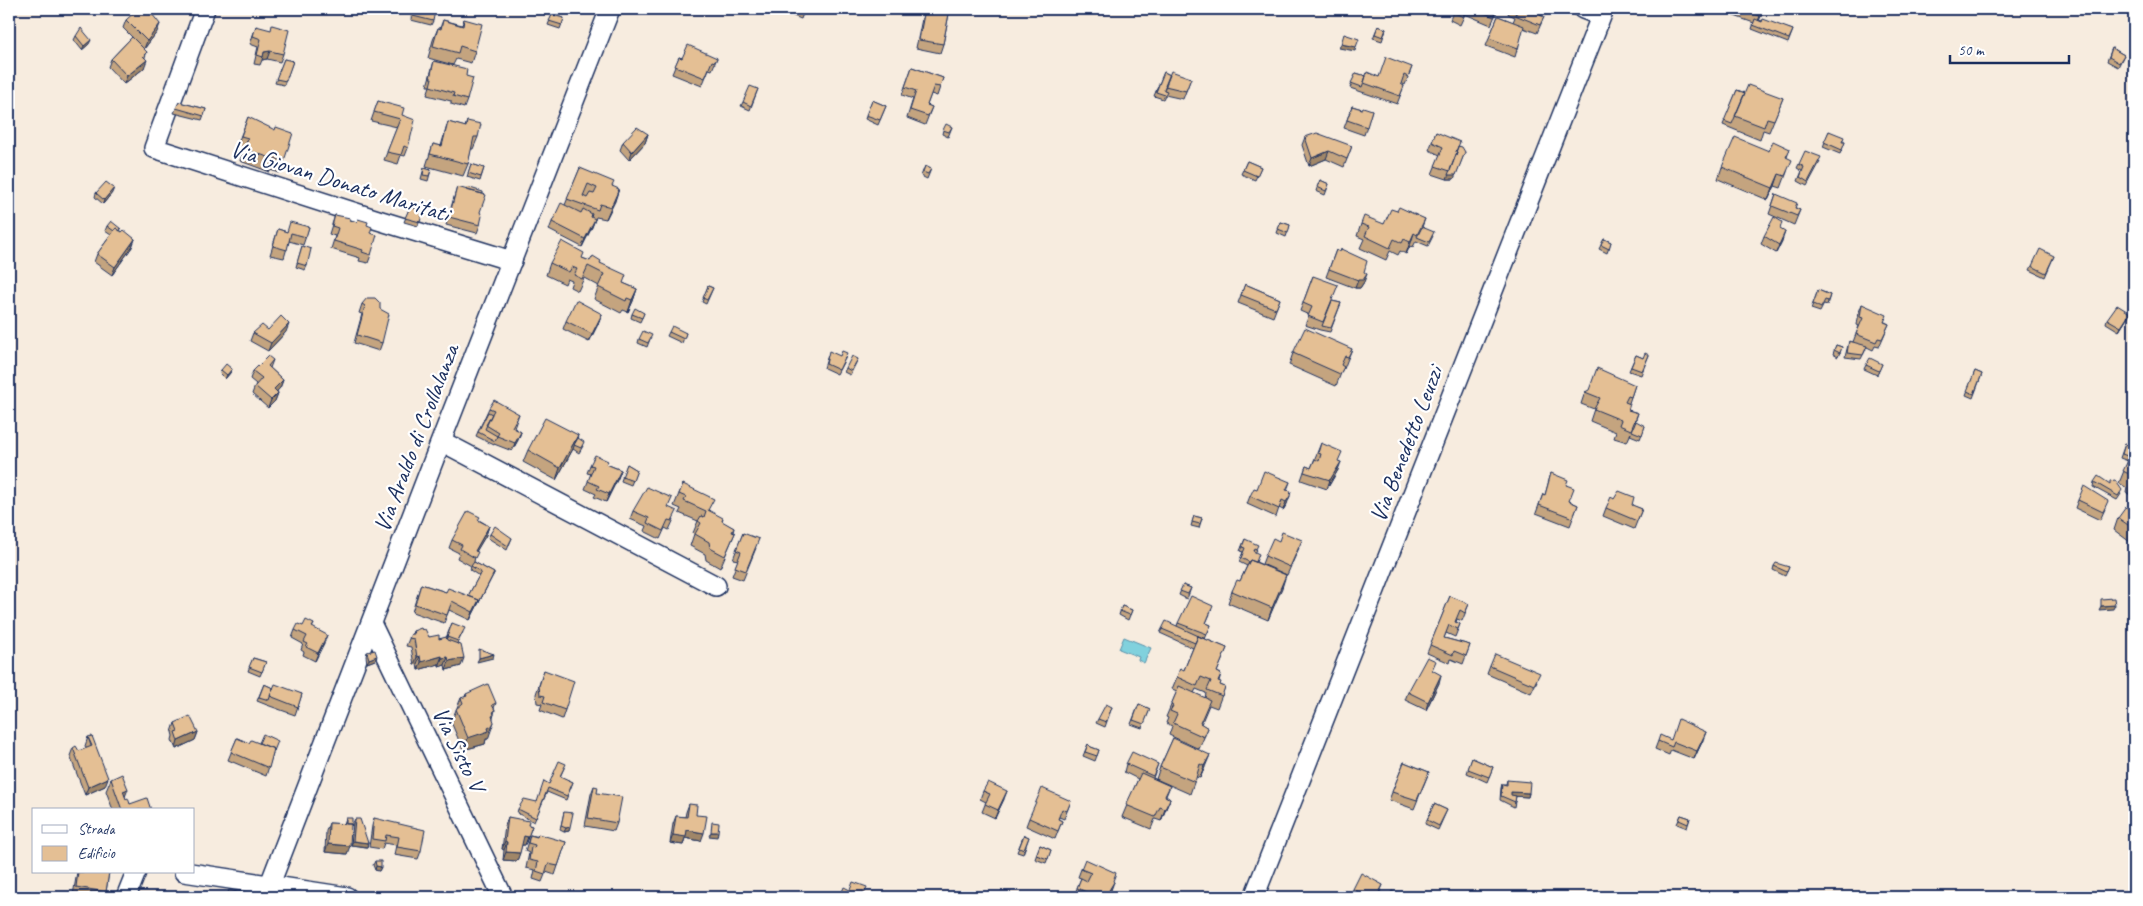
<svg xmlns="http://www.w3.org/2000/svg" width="2143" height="906" viewBox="0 0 2143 906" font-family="Caveat,sans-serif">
<rect width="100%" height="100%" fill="#f7ecdf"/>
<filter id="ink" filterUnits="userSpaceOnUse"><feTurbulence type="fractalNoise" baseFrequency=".02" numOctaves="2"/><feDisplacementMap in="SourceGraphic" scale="10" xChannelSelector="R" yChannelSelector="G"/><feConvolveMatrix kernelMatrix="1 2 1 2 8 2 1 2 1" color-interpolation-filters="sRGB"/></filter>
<g filter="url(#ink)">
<path fill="#81d1dd" stroke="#5890aa" d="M1124 637 1151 648 1144 663 1138 660 1139 657 1119 649Z"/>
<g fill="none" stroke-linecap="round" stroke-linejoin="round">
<defs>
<path id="minor" d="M205 9 154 148 378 220 512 261
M1583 9 1601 16
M441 441 716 586
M371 623 503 897
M184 872 347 897
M126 897 136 872
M265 897 441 441 610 9
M1254 897 1604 9"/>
</defs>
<use href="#minor" stroke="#1b2f5e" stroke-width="22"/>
<path stroke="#1b2f5e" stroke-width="3" stroke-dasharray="1 4" stroke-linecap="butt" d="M573 9 592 14"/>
<use href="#minor" stroke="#fff" stroke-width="19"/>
</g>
<path fill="#c4a47f" stroke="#1b2f5e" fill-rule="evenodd" d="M412 9H425L433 21 431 25 411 20Z
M781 9H800L804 11 801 19 781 11Z
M924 9H950L943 44 940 53 916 48Z
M1454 9H1498L1491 25 1465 14 1460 25 1450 20Z
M1510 9H1543L1540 15 1544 17 1537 33 1523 28 1515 57 1486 46 1498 16 1513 22 1515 17 1508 14Z
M1727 9H1765L1759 20 1793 30 1788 43 1752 29 1754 23 1726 13Z
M2120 9H2128L2126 11Z
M552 15 564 18 560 29 548 25Z
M464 19 475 51 471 63 456 59 453 65 428 58 433 40 438 28H440L443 20 462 25Z
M126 20 157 32 144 49 147 52 145 57 144 68 124 84 108 67 111 59 132 37 123 28Z
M256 26 283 54 280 62 267 59 262 60 260 65 254 64 258 47 250 44Z
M1378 26 1386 29 1382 41 1373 38Z
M76 36 89 44 82 50 74 40Z
M2112 48 2124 55 2118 67 2107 61Z
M2134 49V67L2128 64 2131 55Z
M679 57 682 58H717L712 70 709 69 702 86 672 74Z
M284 59 293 61 284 85 275 83Z
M434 61 466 76 467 100 464 108 451 104V101L427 95 430 86H427Z
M912 67 943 78 937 96 931 94 927 105 932 107 925 125 907 118 913 99 902 95Z
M1412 67 1405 85 1401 83V85L1404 86 1397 104 1350 88 1356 73 1366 76 1379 77Z
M1164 72 1170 75 1191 78 1183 99 1165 95 1163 99 1154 96Z
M758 89 750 110 741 106 743 102Z
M1737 90 1745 93 1783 98 1769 132 1763 130 1760 140 1723 125Z
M872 100 886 106 878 125 865 119Z
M378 101 402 115 408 148 405 156 401 155 398 164 384 160 397 127 371 121Z
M179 102 206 109 202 120 174 113Z
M1352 106 1362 109 1372 110 1364 135 1344 128Z
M248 117 284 161 280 173 270 170V172L240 161 243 150 236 148Z
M467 121 478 137 473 149H471L468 164 463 176 426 166 433 144 441 146 448 122 465 127Z
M952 127 948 137 942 134 943 130Z
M1829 131 1842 142H1845L1840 154 1823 147Z
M1436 132 1457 150 1454 179H1447L1432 174 1440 155 1429 150Z
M648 134 645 143 629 160 620 150 623 142Z
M1305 137 1352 146 1344 167 1326 159 1309 166 1302 145Z
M1790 149 1787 157V172L1781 188 1775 186 1768 200 1718 179 1722 167 1769 151Z
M1247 161 1261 167 1255 180 1241 174Z
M1820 162 1807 186 1798 181 1802 171 1797 168 1799 164Z
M471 164 484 168 480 181 467 177Z
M925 166 931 169 927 179 921 176Z
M424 168 431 170 428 181 421 179Z
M580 168 613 186 615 201 606 219 596 217 592 227 582 247 549 230 552 222 565 205Z
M1320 180 1329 184 1325 195 1316 191Z
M457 187 480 212V225L477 233 446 225Z
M96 193H112L103 204 95 197Z
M1776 194 1796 208 1800 210 1794 225 1769 214Z
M410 207 423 211 418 226 404 222Z
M1397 211 1425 219 1422 227 1433 236 1428 246 1416 241 1413 247 1410 246 1406 254 1400 251 1398 255 1390 251 1386 260 1360 248 1364 239 1357 236 1361 224H1384Z
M335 215 367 225 370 233 371 255 368 263 359 261 360 258 331 249 335 236 329 234Z
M1281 222 1290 225 1286 237 1277 233Z
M107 226 121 231 135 239 132 247 112 275 94 262 97 254 111 235 105 231Z
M309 227 303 245 289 241 284 258 270 255 278 229 287 232Z
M1780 229 1782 241 1776 253 1761 244 1764 236Z
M1604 239 1611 242 1607 253 1599 249Z
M302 246 307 266 305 270 296 267Z
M1336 250 1364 282 1360 288H1355L1326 277Z
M2054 256 2045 277 2030 270 2032 266Z
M582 258 590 261 600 263 623 283 637 289 633 301 628 312 623 310 621 313 594 299 599 286 584 278 578 291 570 287 572 281 567 279 565 284 546 275 550 263Z
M1313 276 1332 301 1341 303 1330 332 1320 330 1305 325 1309 315 1300 311Z
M1245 284 1280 299 1273 317 1238 303Z
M708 286 713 288 706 304 702 302Z
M1818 290 1830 295 1827 305 1824 304 1820 312 1811 309Z
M362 304 380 309 382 343 379 351 354 343 362 314 359 313Z
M1862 304 1885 322 1889 324 1879 347 1875 346 1873 350 1867 347 1861 359 1845 357 1849 341 1853 342 1859 326 1857 325 1859 312Z
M644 313 640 322 631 318 632 314Z
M2130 313 2128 317 2119 331 2106 323 2107 319Z
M602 314 599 322 589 342 563 329 566 321Z
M268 330 286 332 268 351 250 341 253 333Z
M669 332 686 333 682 343 667 336Z
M639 339H650L647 347 638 343Z
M1836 345 1842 347 1838 357 1833 354Z
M1352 349 1347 361 1344 369 1343 368 1336 386 1289 365 1293 353Z
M828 355 846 357 837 374 824 368Z
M1636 355 1643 358 1649 355 1641 375 1629 371Z
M858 359 850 375 844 372 846 368Z
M273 360 270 368 283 380 280 388 277 391 278 393 275 401 268 408 252 394 255 386 256 384 250 379 253 371Z
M1882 364 1877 375 1864 369 1866 365Z
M232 369 230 373 225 379 220 374 221 370Z
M1975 371 1982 374 1973 398 1966 395Z
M1635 385 1629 403 1628 410 1638 413 1635 422 1645 426 1640 439 1630 435 1631 433 1627 442 1614 438 1616 432 1590 421 1594 409 1581 404 1585 392Z
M489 408 519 414 514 428 521 432 518 440 512 451 494 444V445L476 436Z
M578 435 576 443 583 446 579 453 573 449 556 480 523 462 528 450Z
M1321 443 1338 461V470L1327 489 1301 480 1306 466 1311 468Z
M2125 444 2134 448V496L2126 493 2127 488 2119 483 2128 461 2120 458Z
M606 464 621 470 618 478 606 502 594 497 596 494 585 489 591 474 587 473 590 465Z
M627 464 637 470 631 485 621 481Z
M1551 473 1566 485 1569 501 1578 505 1570 526 1536 513 1543 494 1545 495Z
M1290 482 1287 490V504L1283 510 1279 508 1276 517 1247 504 1250 496 1257 489Z
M2094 482 2121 494 2117 500 2093 487Z
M683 484 710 511 722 522 734 528 733 532 735 533 720 568 706 560 705 554 690 546 694 534 693 533 698 521 679 513 681 509 674 506Z
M1614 499 1642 509 1634 529 1603 516 1606 508Z
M2078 500 2105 509 2100 520 2075 508Z
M633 511 674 519 669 530 665 528 660 539 644 531 646 526 630 519Z
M2134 513V549L2129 545 2130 542 2114 530 2118 518Z
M1194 516 1202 518 1199 528 1191 526Z
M479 520 489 526 486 535 476 551 474 562 494 573 470 620 449 610 444 623 412 612 421 584 446 592 468 596 479 576 470 570 471 566 457 558 459 553 449 548 452 540Z
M743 533 756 548 743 580 732 576 738 560 733 559Z
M490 534 512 538 507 550 488 538Z
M1245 539 1257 550 1255 553 1256 562 1286 575 1268 620 1228 603 1232 591 1240 581 1247 566 1239 562 1243 552 1240 551Z
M1299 548 1287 575 1262 564 1265 556Z
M1774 566 1789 567 1785 576 1773 570Z
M1183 585 1191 588 1187 599 1179 595Z
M1450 596 1469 604 1462 621 1457 619 1456 622 1460 624 1455 637 1446 633 1444 638 1470 645 1463 664 1451 659 1450 663 1427 653Z
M1122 606 1132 610 1128 620 1119 615Z
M1210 614 1206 623 1211 625 1205 639 1227 648 1217 672 1221 674 1219 681 1220 685 1225 687 1217 708 1209 705 1201 724 1208 728 1199 749 1169 735 1172 726 1166 723 1168 718 1166 717 1177 691 1172 689 1177 677 1184 670 1193 648 1160 633 1162 629 1177 626 1178 623ZM1196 689 1206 693 1205 698 1194 693Z
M452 623 463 632 457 644 461 666 446 670 445 665 439 667V664L418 670 417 664 414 665 411 647 406 646 411 634H412L413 631 422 630 429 637 439 639 446 638Z
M314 624 312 628 324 643 315 661 303 655 304 652 301 650 303 644 292 638 295 630Z
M367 652 375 660 367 663 366 656Z
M253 658 266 662 260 676 248 671Z
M1490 666 1537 681 1531 693 1487 674Z
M544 670 565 710 562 719 540 710 542 704 537 703 536 694Z
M1433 671 1439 683 1426 710 1405 700 1408 692Z
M264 684 273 688 302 694 295 715 267 705 268 704 267 705 257 701Z
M466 694 496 703 494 708 495 710 488 739H486L485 744 463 750 451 722 461 698 465 697Z
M1139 704 1150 709 1142 728 1131 724Z
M1112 707 1105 727 1096 723 1098 719Z
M175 723 198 732 195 740 176 749 172 740 173 736 172 732Z
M88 737 105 786 85 795 70 756 73 748 79 751 86 748 85 746Z
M237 738 273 753 266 776 228 760Z
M1173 738 1205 767 1200 778 1196 777 1190 794 1156 779 1160 767Z
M1671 740H1703L1694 759 1671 750 1669 755 1655 749 1658 741Z
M1088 744 1091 747 1099 750 1095 761 1083 756Z
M1472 758 1493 767 1487 782 1467 773Z
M1404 762 1429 772 1414 809 1389 800Z
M1126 764H1158L1153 778 1170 786 1166 796 1170 799 1165 811 1161 821 1155 819 1151 829 1122 817 1138 779 1124 772Z
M564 768 560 777 573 782 566 800 547 792 534 822 517 813 518 809 537 802 549 784Z
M111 779 125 797 130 804 151 810H113L106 791Z
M1507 780 1529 793 1528 797 1516 796 1514 807 1500 800 1501 788 1502 784H1506Z
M594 786 597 793 617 823 614 831 585 826 591 794Z
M983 791 1004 799 995 818 982 812 986 802 980 799Z
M1071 801 1064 819 1059 817 1058 819 1062 821 1055 839 1026 826 1029 818Z
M689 804 696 815 701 841 685 838 683 845 670 843 673 824 676 816 685 817 686 812Z
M1434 804 1447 810 1438 830 1425 824Z
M564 812 569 831 564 832 560 830Z
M1681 815 1690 818 1687 828 1677 824Z
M508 817 532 826 525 845H522L517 861 503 860 504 850 502 849 505 826Z
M346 818 347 854 325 852 326 831 329 823 344 824Z
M374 818 421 851 418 859 394 855 396 845 384 843 382 849 369 847 372 826Z
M355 819 368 843 367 847 351 845 353 823Z
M530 835 566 842 555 875 546 872 542 882 533 879 535 870 526 868 529 853 525 851Z
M1024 835 1029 837 1023 854 1017 852Z
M1040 845 1051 850 1046 863 1035 859Z
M375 861 381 867 379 871 375 870 373 865Z
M1081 869 1113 881 1111 890 1107 897H1077L1074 896 1081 878 1078 877Z
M77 872H109L106 892 104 897H83L73 895Z
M1383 885 1378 897H1339L1351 894 1353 889Z"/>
<path fill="#a08668" stroke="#1b2f5e" d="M1764 9H1765L1757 24 1760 16Z
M160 24 157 32 144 49 147 41Z
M91 40 89 44 82 50 84 46Z
M1341 44 1356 47 1355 51 1339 48Z
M270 51 267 59 262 60 264 52Z
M147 60 144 68 124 84 127 76Z
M648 134 645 143 629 160 632 152Z
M1329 151 1326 159 1309 166 1312 158Z
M1457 152H1465L1454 179H1447Z
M1779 174 1775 186 1768 200 1773 188Z
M114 188 112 193 103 204 104 200Z
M619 189 615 201 606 219 611 207Z
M595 219 592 227 582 247 585 239Z
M1785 232 1782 241 1776 253 1779 245Z
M1414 233 1410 246 1406 254 1410 242Z
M135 239 132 247 112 275 115 267Z
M1367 274 1364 282 1360 288H1355L1358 280Z
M637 289 633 301 628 312 632 300Z
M2130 313 2128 317 2119 331 2121 327Z
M602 314 599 322 589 342 592 334Z
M289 324 286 332 268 351 271 343Z
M232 369 230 373 225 379 227 375Z
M283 380 280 388 271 398 274 389Z
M278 393 275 401 268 408 271 400Z
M521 432 518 440 512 451 515 443Z
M578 435 573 449 556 480 560 468Z
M1341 462 1338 470 1327 489 1330 480Z
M621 470 618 478 606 502 609 494Z
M1290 496 1287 504 1283 510 1286 502Z
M489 526 486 535 473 557 475 551Z
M494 573 492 577 470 620 473 612Z
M1286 575 1282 588 1268 620 1272 608Z
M2115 605 2113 609 2099 610 2101 606Z
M327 635 324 643 315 661 318 653Z
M494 654 493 658 477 662 479 658Z
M377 656 375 660 367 663 369 659Z
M420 656 417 664 414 665 417 657Z
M442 656 439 664 418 670 421 662Z
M448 657 445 665 439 667 442 658Z
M464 658 461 666 446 670 449 661Z
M1441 675 1439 683 1426 710 1428 702Z
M494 722 488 739H486L485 744 463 750 468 738 488 728Z
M198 732 195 740 176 749 178 741Z
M1706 732 1703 740 1694 759 1697 751Z
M1210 755 1205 767 1200 778 1204 766Z
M108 778 105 786 85 795 88 787Z
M128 789 123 802 119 803 123 791Z
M1007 791 1004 799 995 818 998 810Z
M1511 792 1529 793 1528 797 1510 796Z
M1170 799 1165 811 1161 821 1165 809Z
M570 827 569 831 564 832 566 828Z
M687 830 704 833 701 841 685 838 683 845 670 843 673 835Z
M711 832H718L717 837 709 836Z
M524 836 528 837 525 845H521Z
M353 841 368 843 367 847 351 845Z
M505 841 507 842 504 850 502 849Z
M328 844 350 846 347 854 325 852Z
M506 852 520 853 517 861 503 860Z
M376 866 381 867 379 871 375 870Z
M1114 882 1111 890 1107 897H1105Z"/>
<path fill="#e4bf94" stroke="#1b2f5e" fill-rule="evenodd" d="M138 9H148L160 24 147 41 126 20Z
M413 9H425L435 11 433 21 413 16Z
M788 9H799L804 11 803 15Z
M925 9H950L943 44 919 40Z
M1454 9H1466L1463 17 1453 12Z
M1475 9H1498L1494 17Z
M1510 9H1518L1517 13 1510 10Z
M1518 9H1543L1540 15 1544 17 1540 25 1515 15Z
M1740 9H1764L1760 16Z
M552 15 564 18 562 25 549 21Z
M1498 16 1524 26 1518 49 1489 38Z
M464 19 482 24 475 51 460 46 458 53 433 46 438 28 441 29 443 20 463 26Z
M1755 19 1762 22 1763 19 1793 30 1789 39 1753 25Z
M272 25 289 30 283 54 270 51 264 52 263 57 257 55 261 39 253 36 256 26 271 30Z
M1378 26 1386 29 1383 37 1375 34Z
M81 28 91 40 84 46 76 36Z
M1344 34 1359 39 1356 47 1341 44Z
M132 37 147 52 143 56 147 60 127 76 111 59Z
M688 45 717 58 715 62 712 61 705 78 675 66 679 57 682 58Z
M2112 48 2124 55 2119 63 2109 57Z
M2134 49V58L2131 55Z
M1386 57 1412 67 1408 77 1404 75 1401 84 1404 86 1400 96 1364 83 1367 72 1379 77Z
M284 59 293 61 286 81 276 79Z
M434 61 467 69 466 76 473 78 467 100 453 96 454 93 430 86 432 78H430Z
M912 67 943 78 940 87 934 86 927 105 932 107 928 116 910 110 916 91 905 87Z
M1171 71 1191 78 1186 91 1165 86Z
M1164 72 1170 75 1164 90 1167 91 1165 95 1156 92Z
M1356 73 1366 76 1362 87 1351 83Z
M1748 85 1783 98 1774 120 1767 118 1764 127 1735 116Z
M750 86 758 89 751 106 743 102Z
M1737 90 1745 93 1732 124 1724 121Z
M872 100 886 106 880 120 866 115Z
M378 101 404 108 402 115 415 120 408 148 404 146 401 155 387 152 400 119 374 112Z
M179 102 206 109 204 116 176 108Z
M1352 106 1362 109 1363 107 1372 110 1367 127 1347 120Z
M248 117 275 130 276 127 293 133 284 161 275 158 274 159 244 149 248 138 241 136Z
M467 121 481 124 478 137H474L468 164 430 154 433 144 442 146 448 122 466 127Z
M946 124 952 127 949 132 943 130Z
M637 127 648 134 632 152 623 142Z
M1829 131 1844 137 1842 142H1845L1842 150 1824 142Z
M1436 132 1460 142 1456 152H1457L1450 171 1435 166 1443 147 1432 142Z
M1317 133 1352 146 1347 159 1329 151 1312 158 1305 137Z
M1735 137 1769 151 1773 141 1790 149 1786 157 1792 160 1785 176 1779 174 1773 188 1722 167Z
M1458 146 1462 147 1465 152 1456 175H1448L1457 152H1456Z
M1805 151 1821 157 1808 182 1800 177 1804 167 1799 164Z
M1247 161 1261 167 1257 176 1243 170Z
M471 164 484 168 481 177 468 173Z
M925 166 931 169 928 174 923 172Z
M424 168 431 170 429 176 423 175Z
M580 168 614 182 612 186 619 189 611 207 600 204 598 210 567 199ZM588 184 597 188 594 194 590 193 587 198 583 196Z
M1320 180 1329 184 1326 191 1317 187Z
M106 182 114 188 104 200 96 193Z
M457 187 486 195 480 212 482 216 480 225 449 217Z
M467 187 483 192V194L466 190Z
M1776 194 1797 203 1795 208 1800 210 1797 216 1772 206Z
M561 203 581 213 583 209 592 214 591 217 595 219 585 239 552 222Z
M410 207 423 211 420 222 405 218Z
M1399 207 1425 219 1417 235 1414 233 1410 242 1404 239 1402 243 1394 239 1390 248 1365 236 1369 227 1361 224 1364 216 1384 224 1391 209 1397 211Z
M335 215 350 218V220L357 222 358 219 368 222 367 225 372 227 370 233 377 235 371 255 362 252 363 250 334 241 338 228 332 226Z
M1774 217 1782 222 1780 229 1785 232 1779 245 1764 236Z
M111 221 121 229 120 231 116 228 114 231 107 226Z
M290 222 309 227 306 237 291 233 287 250 273 246 278 229 287 232Z
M1281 222 1290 225 1288 233 1278 229Z
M1422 227 1434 232 1429 242 1417 237Z
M116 228 122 232 124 230 135 239 115 267 97 254Z
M1604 239 1611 242 1609 249 1601 245Z
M562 241 584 253 582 258 590 261 593 256 601 261 600 263 626 275 623 283 637 289 632 300 627 298 626 301 598 287 604 274 588 266 582 279 574 275 577 269 572 267 569 272 550 263Z
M302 246 311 249 307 266 297 263Z
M1341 249 1367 261 1364 272 1367 274 1363 280H1358L1329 269 1336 250 1340 252Z
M2040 249 2054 256 2046 273 2032 266Z
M1313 276 1338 285 1323 322 1308 316 1312 307 1303 303Z
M1245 284 1280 299 1276 309 1241 295Z
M708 286 713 288 707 300 703 298Z
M1818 290 1830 295 1828 301 1825 300 1821 308 1813 304Z
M367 298H375L380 303V309L389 314 382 343 357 335 365 306 362 304Z
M576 300 602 314 592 334 566 321Z
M1332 301 1341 303 1331 328 1322 326Z
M1862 304 1887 315 1884 322 1889 324 1882 339 1878 338 1876 342 1856 334 1863 318 1860 317Z
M2117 305 2130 313 2121 327 2107 319Z
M635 308 644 313 642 318 632 314Z
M281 316 289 324 271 343 253 333 262 325 268 330Z
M672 326 686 333 684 339 669 332Z
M1305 328 1352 349 1348 357 1345 356 1341 365 1344 367 1340 374 1293 353Z
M643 331 652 335 648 343 639 339Z
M1849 341 1867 346 1863 355 1847 353Z
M1836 345 1842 347 1840 353 1834 350Z
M829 351 840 356 842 351 847 353 839 370 826 364Z
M1645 353 1649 355 1642 371 1631 367 1636 355 1643 358Z
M268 356 273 360 268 366 283 380 274 389 278 393 271 400 255 386 262 378 253 371Z
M852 356 858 359 851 371 846 368Z
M1870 358 1882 364 1879 371 1866 365Z
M226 364 232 369 227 375 221 370Z
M1597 368 1635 385 1631 397 1628 396 1625 402 1630 404 1628 410 1638 413 1631 430 1619 425 1621 420 1594 409 1600 398 1585 392 1589 390Z
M1975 371 1982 374 1974 394 1967 391Z
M494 400 519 414 512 427 521 432 515 443 497 436 499 433 486 425 494 410 489 408Z
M488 412 492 414 485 429 497 436 495 441 478 432Z
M545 418 578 435 560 468 528 450Z
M1636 421 1645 426 1642 435 1632 431Z
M578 438 584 442 581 448 574 445Z
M1321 443 1342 452 1338 461 1341 462 1330 480 1304 472 1306 466 1311 468 1315 459 1319 461 1321 454 1318 453Z
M2125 444 2134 448 2130 457 2122 454Z
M2134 448V482L2130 480 2133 476 2123 471Z
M595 455 608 461 606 464 621 470 609 494 597 489 599 486 588 481 594 466 590 465Z
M627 464 637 470 633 481 622 477Z
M1264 471 1290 482 1286 490 1291 491 1290 496 1286 502 1282 500 1279 509 1250 496 1254 488 1257 489Z
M1551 473 1568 480 1566 485 1574 488 1569 501 1578 505 1573 518 1539 505 1543 494 1545 495Z
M2098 476 2110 484V481L2115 480 2122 490 2118 496 2094 482Z
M683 484 714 499 708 510 723 518 722 521 734 528 732 532 735 533 725 556 710 548 709 542 695 534 701 523 698 521 701 516 704 517 706 511 684 501 686 497 679 494Z
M2084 486 2108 501 2103 512 2078 500Z
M647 487 672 498 668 507 677 511 672 521 668 520 663 531 647 523 649 518 633 511Z
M1619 491 1634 497 1632 505 1642 509 1637 521 1606 508 1611 497 1614 499Z
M2126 507 2134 513V529L2118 518Z
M468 511 480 517 478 520 489 526 475 551 478 552 475 558 460 549 462 545 452 540Z
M1194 516 1202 518 1200 524 1192 522Z
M495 526 512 538 508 546 490 534Z
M1282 532 1302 540 1290 567 1265 556 1273 538 1279 541Z
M743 533 759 539 746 571 735 567 741 552 736 550Z
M1245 539 1258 545 1256 549 1254 548 1253 551 1259 554 1256 562 1250 560 1249 562 1241 558 1245 548 1242 547Z
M1250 560 1286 575 1272 608 1232 591 1237 580 1240 581Z
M474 562 494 573 478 604 479 600 468 596 481 572 471 566Z
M1776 563 1789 567 1787 572 1774 566Z
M421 584 446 592 448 588 479 600 473 612 452 601 447 615 415 604Z
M1183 585 1191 588 1188 594 1180 591Z
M1191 596 1213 606 1206 623 1211 625 1207 634 1178 623Z
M1450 596 1469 604 1465 613 1460 610 1455 622 1460 624 1458 629 1449 625 1444 638 1470 645 1466 656 1454 651 1453 655 1430 645Z
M2114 598 2115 605 2101 606V599Z
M1122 606 1132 610 1130 615 1120 611Z
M306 620 314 624 312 627 327 635 318 653 306 647 308 644 304 642 307 636 295 630 298 624 303 626Z
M1166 621 1205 639 1198 636 1195 643 1162 629Z
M452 623 465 628 458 641 447 637Z
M421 628 422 630 425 629 429 637 439 635V639L446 637 447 640 461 645 464 658 449 661 448 657 442 658V656L421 662 420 656 417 657 414 639 409 638 411 634H414L413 631Z
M1198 636 1227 648 1217 672 1221 674 1218 681 1221 682 1220 685 1225 687 1222 696 1207 690 1211 681 1201 677 1197 686 1177 677 1180 668 1184 670Z
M479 649 494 654 479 658Z
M375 650 377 656 369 659 367 652Z
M1495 654 1540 673 1534 685 1490 666Z
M1427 657 1436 661 1432 670 1441 675 1428 702 1408 692Z
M253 658 266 662 262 672 249 667Z
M544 670 574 681 565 710 543 702 545 696 540 695 539 686Z
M264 684 273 688 269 700 259 697Z
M275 684 302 694 298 707 270 696Z
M488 684 496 703 492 705 495 710 493 711 494 715 492 716 494 722 492 726 488 728 489 731 468 738 456 709 463 703 461 698 467 696 466 694Z
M1179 686 1210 700 1200 723 1208 728 1204 737 1173 723 1177 714 1170 711 1173 706 1171 705Z
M1106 704 1112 707 1106 722 1098 719Z
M1139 704 1150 709 1144 724 1133 720Z
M190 716 198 732 178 741 175 732 178 731 175 723Z
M1678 719 1706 732 1697 751 1674 742 1672 747 1658 741 1660 735 1671 740Z
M263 734 278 741 274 751V749L259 743Z
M92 736 108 778 88 787 73 748 76 746 79 751 92 746 88 737Z
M237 738 249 743 251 740 274 749 269 768 231 752Z
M1173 738 1210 755 1204 766 1200 764 1195 782 1160 767Z
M1088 744 1091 747 1099 750 1097 756 1085 752Z
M1132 752 1158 764 1153 776 1126 764Z
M1472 758 1493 767 1489 777 1468 769Z
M559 761 566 764 560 776 573 782 567 796 548 788 536 818 518 809 524 799 537 802 544 781 549 784Z
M1404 762 1429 772 1417 800 1392 792Z
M1141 773 1170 786 1165 796 1170 799 1165 809 1160 807 1155 817 1126 805Z
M122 774 128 789 123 791 126 799 128 798 130 804 147 798 151 810H122L111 779Z
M1507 780 1530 782 1529 793 1511 792V795L1516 796 1515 802 1501 796 1502 784 1507 785Z
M988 782 1007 791 998 810 985 804 990 794 983 791Z
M594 786 598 787 597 793 622 797 617 823 588 818Z
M1042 788 1071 801 1067 811 1062 809 1058 819 1062 821 1058 831 1029 818Z
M689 804 697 805 696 815 707 816 704 833 687 830 686 837 673 835 676 816 687 817Z
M1434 804 1447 810 1439 826 1427 820Z
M564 812 573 813 570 827 566 828 561 826Z
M1681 815 1690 818 1688 824 1679 820Z
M508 817 529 821 528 825 532 826 528 837 524 836 520 853 506 852 507 842 505 841Z
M346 818H352V826L351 824H346Z
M374 818 425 830 421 851 397 847 399 837 386 835 385 841 372 839Z
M355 819H360L368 843 353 841Z
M712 822 719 823 718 832H711Z
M329 823 351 824 350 846 328 844Z
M538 834 566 842 558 866 548 864 545 874 536 871 538 862 529 860 531 847 534 848 535 845 528 843 530 835 537 837Z
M1024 835 1029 837 1024 850 1019 848Z
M1040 845 1051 850 1048 859 1036 855Z
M1085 859 1116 873 1113 881 1114 882 1105 897H1098L1077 888 1081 878 1087 881 1091 873 1081 869Z
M375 861H381V867L376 866Z
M78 872H109L106 892 76 887Z
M1361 873 1383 885 1377 897H1368L1353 889Z
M853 882 867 887 863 897H840L844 887 850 890Z
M229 890 249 895 248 897H226Z
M1342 890 1358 897H1339Z
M1392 891 1403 897H1388Z"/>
</g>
<g text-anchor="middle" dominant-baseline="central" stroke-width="4.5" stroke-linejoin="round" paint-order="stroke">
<g font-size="24" fill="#1b2f5e" stroke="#fff">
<text transform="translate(340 181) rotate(17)">Via Giovan Donato Maritati</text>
<text transform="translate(416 438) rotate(-69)">Via Araldo di Crollalanza</text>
<text transform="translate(1406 444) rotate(-69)">Via Benedetto Leuzzi</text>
<text transform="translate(459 749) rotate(64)">Via Sisto V</text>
</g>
</g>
<rect width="2143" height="906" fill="none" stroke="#fff" stroke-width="30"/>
<rect x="15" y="15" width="2113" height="876" fill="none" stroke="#1b2f5e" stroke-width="2" filter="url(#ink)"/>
<rect x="32" y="808" width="162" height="65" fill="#ffffff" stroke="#a4acbf"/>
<rect x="42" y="825" width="25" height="8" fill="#ffffff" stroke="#a4acbf"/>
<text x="78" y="834" font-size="15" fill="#1b2f5e">Strada</text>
<rect x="42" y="846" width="25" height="15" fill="#e4bf94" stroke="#a4acbf"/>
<text x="78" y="858" font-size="15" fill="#1b2f5e">Edificio</text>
<path d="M1950 55v8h119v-8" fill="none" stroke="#1b2f5e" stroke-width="2.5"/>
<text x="1958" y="55" font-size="15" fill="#1b2f5e" stroke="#ffffff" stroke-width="4" paint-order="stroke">50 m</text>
</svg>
